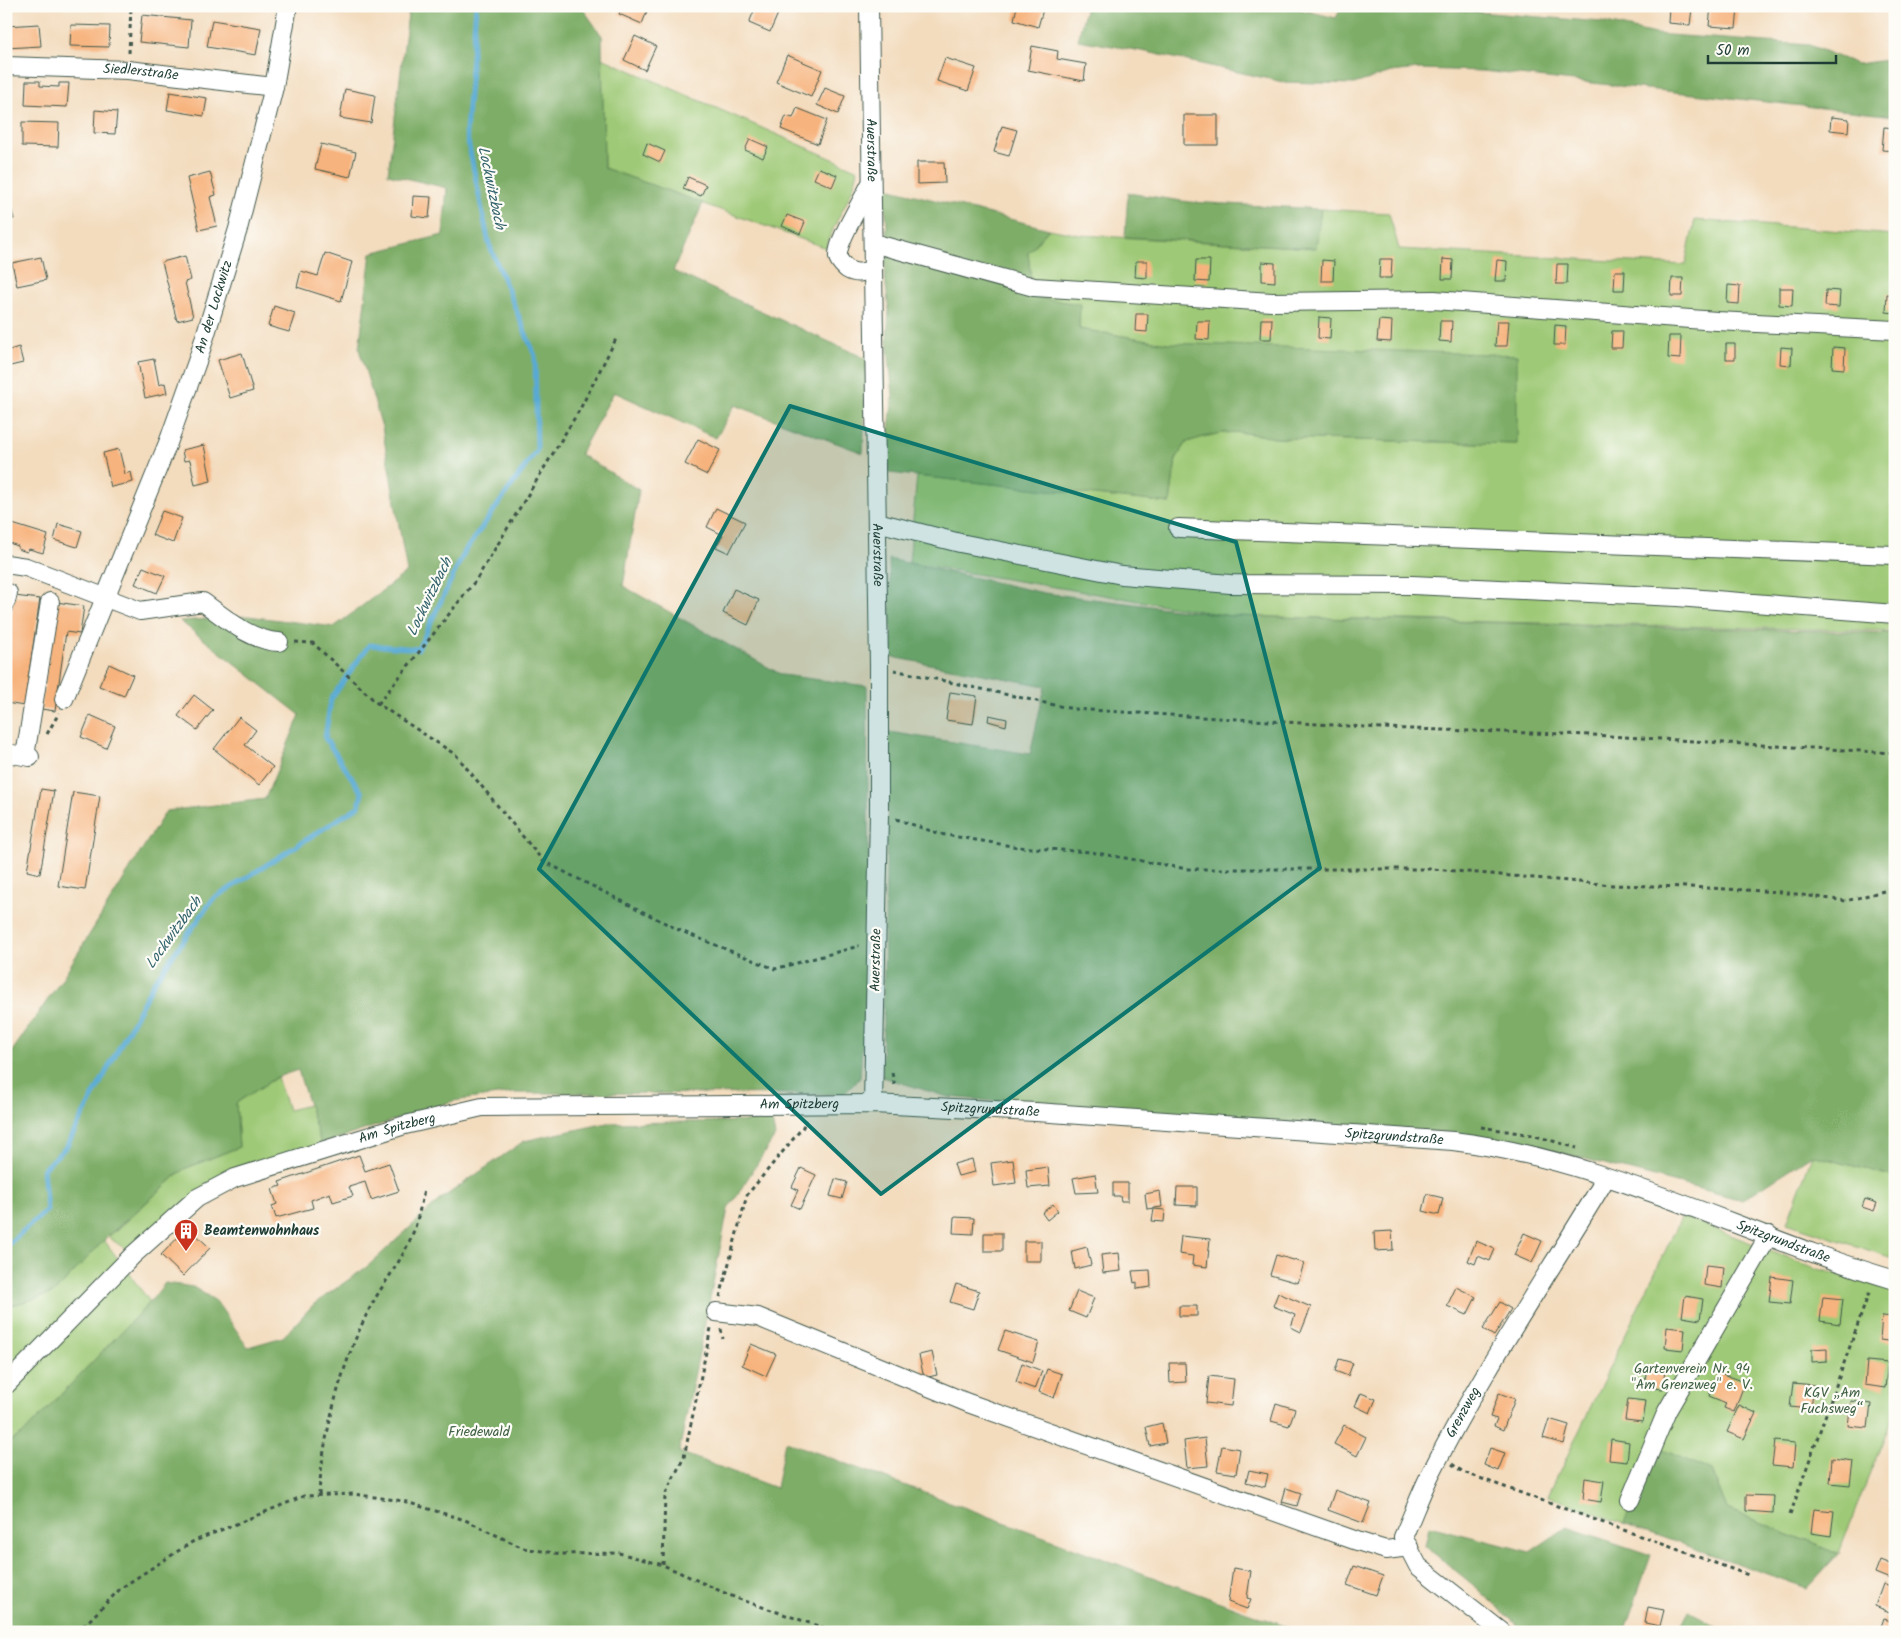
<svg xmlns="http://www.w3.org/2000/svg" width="1901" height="1638" viewBox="0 0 1901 1638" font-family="Kalam,sans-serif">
<rect width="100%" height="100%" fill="#fdfcf7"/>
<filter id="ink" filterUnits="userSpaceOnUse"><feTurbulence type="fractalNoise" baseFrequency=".02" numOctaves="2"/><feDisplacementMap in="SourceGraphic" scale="10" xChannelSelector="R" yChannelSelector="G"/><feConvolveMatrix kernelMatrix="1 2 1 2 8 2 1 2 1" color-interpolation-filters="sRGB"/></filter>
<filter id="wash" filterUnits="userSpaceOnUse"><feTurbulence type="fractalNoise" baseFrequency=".0096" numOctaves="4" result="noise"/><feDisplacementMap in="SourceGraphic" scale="20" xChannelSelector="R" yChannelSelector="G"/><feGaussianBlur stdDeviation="1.12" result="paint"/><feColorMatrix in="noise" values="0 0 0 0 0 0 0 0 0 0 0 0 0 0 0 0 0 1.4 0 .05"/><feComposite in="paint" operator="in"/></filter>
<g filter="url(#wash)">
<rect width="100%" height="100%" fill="#f3dcbe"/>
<path fill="#9ec976" stroke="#5e8355" d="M602 58 858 170C853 198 834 220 826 248L604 168Z
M1321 209 1389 213 1399 249 1685 265 1695 220 1895 235V631L1231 616 909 563 917 476 1170 503 1176 459 1187 442C1225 430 1236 430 1275 438L1517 444 1167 343 1079 329V304L1033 298 1028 253 1049 229 1080 235 1315 248Z
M277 1077 288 1110 309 1105 321 1144 219 1178 127 1250 108 1237 184 1169 239 1147 236 1103Z
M1812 1155 1895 1177V1259L1787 1223Z
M1682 1216 1815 1268 1895 1290V1410L1838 1554 1727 1509 1712 1471 1656 1448 1624 1524 1548 1496Z
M104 1240 150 1302 24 1433 6 1444V1307L54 1293Z"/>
<path fill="#7ead67" stroke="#4e754e" d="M409 6H581L602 36 604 168 703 203 673 271 867 359 863 453 735 405 716 438 614 392 580 454 639 490 623 586 782 675 867 686 869 939 860 1078 844 1094 513 1093 453 1101 321 1144 298 1070 277 1077 236 1103 239 1147 184 1169 107 1237 54 1293 6 1307V1060L60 982 166 811 265 799 300 715 180 621 248 616 334 627 407 572 382 427 359 349 371 253 443 235 447 188 388 174Z
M1086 6H1286L1336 18 1342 6H1439L1440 9 1602 22 1655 34 1809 45 1857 64 1895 59V116L1482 71 1419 69 1391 72 1354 84 1283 82 1147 52 1078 40Z
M883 187 1049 229 1028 253 1033 297 1080 304 1079 329 1167 343 1517 355V444L1275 438C1236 430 1225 430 1187 442L1176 459 1170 503 889 473V430L893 395 887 339 889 310 885 278 887 225Z
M1128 193 1189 202 1321 209 1316 248 1125 237Z
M889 559 1044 593 1231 616 1895 633V1177L1812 1155 1742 1200 1517 1141 1453 1133 1076 1108 948 1097 882 1077 889 732 1030 754 1045 686 892 657Z
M772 1121 775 1136 728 1209 679 1452 776 1488 785 1441 1301 1632H6V1444L24 1433 150 1302 165 1283 193 1287 216 1301 248 1347 283 1337 314 1304 368 1266 441 1199 524 1141 607 1123Z
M1656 1447 1712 1471 1727 1509 1838 1554 1807 1588 1624 1524Z
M1429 1526 1530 1552 1567 1527 1651 1555 1624 1632H1524L1477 1588 1425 1546Z
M1689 1611 1728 1632H1678Z"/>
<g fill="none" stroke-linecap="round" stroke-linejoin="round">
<path stroke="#59aad4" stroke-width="5" d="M6 1246 47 1210 43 1169 66 1147 154 982 213 899 359 806 362 793 325 738 331 699 369 645 418 649 465 551 537 450 535 356 489 244 466 132 476 6"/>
</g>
<g id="blocks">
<path fill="#f7b37d" d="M622 6H649L642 24 619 14Z
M756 6H773L780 9 770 32 749 23Z
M1017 6H1044L1038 27 1014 20Z
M1669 6 1692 8 1690 25 1668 23Z
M1711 6 1738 9 1736 28 1709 26Z
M142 15 191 20 189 47 139 42Z
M212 20 261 28 256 55 207 47Z
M39 24 41 46 6 48V26Z
M71 25 110 26 109 47 70 46Z
M635 36 656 46 645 70 624 60Z
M1032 46 1058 51 1057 59 1086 64 1084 81 1028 70Z
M787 55 822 70 811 97 776 82Z
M945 58 976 68 968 91 937 81Z
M26 81H40V86L59 87V83H69L67 107 25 105Z
M825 88 845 96 838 114 817 105Z
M345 89 375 95 371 123 340 118Z
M170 92 207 98 204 116 167 110Z
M797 108 827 120 818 144 781 129 786 116 793 118Z
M95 110 117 112 115 134 94 133Z
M1184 115H1218V145H1184Z
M1831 117 1849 119 1848 132 1830 130Z
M22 122 59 123 58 147 22 146Z
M1002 126 1017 130 1009 156 994 152Z
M1884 127 1895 128V151L1882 150Z
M750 139 768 147 763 158 745 150Z
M647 143 665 151 660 162 643 154Z
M321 144 356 152 350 177 315 169Z
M917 162H944L945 183 917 184Z
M819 168 837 175 832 187 814 179Z
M210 172 216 195 210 197 217 226 199 230 187 178Z
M688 177 706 185 701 196 683 189Z
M6 188 14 219 6 220Z
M413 196 431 197 429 218 412 216Z
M787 215 805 222 800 234 782 226Z
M325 253 352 262 341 301 297 287 301 271 318 276Z
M185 256 191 280 185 282 193 317 177 321 162 262Z
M41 257 46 280 17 286 12 263Z
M1380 259H1392L1391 278H1379Z
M1443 259 1453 260 1452 279H1442Z
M1196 260H1210L1209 282 1195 281Z
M1322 260 1334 261 1333 281H1321Z
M1497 260 1507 261 1506 281H1495Z
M1136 261H1147V278L1135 277Z
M1262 262 1275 263V282L1262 281Z
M1557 264H1568L1567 284H1556Z
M1615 271H1625L1624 290H1614Z
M1672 278H1683L1682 296H1671Z
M1728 285 1740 286 1739 304 1727 303Z
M1779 288H1793L1792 306 1779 305Z
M1826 290 1840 291 1839 307 1825 306Z
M1887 294 1895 295V313L1886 312Z
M274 306 295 313 289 332 268 326Z
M1136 314H1148L1147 332 1135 331Z
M1319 317 1331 318 1330 339 1318 338Z
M1261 319H1272L1271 339H1260Z
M1379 320 1392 321 1391 342 1377 341Z
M1197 321H1210L1209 340 1196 339Z
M1440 321H1452L1451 342 1439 341Z
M1497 321H1509L1507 346H1495Z
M1555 325 1566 326 1565 345H1554Z
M1612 331H1623L1622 348H1611Z
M1669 336H1681L1680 359 1668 358Z
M1726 344H1735V359H1726Z
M19 347 23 363 6 367V351Z
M1781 347 1792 348 1791 365 1780 364Z
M1833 347 1845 348 1844 369 1832 368Z
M242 353 253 391 230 398 218 360Z
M1893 354H1895V376H1892Z
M154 359 159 385 165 383 167 393 145 398 138 362Z
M698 439 720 450 707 475 685 464Z
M204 445 211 481 195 485 190 460 184 461 182 450Z
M119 449 125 474 131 472 133 482 111 487 103 453Z
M716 508 745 522 729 553 716 547 723 535 707 527Z
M162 511 182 518 173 543 152 535Z
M6 522 48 535 43 553 29 549 27 552 18 549V546L6 542Z
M58 524 82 531 77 547 54 540Z
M143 567 165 576 157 593 135 584Z
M734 589 759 600 748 625 723 613Z
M14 596 40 599 24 706 6 703V647Z
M56 602 84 606 80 634 66 632 55 711 41 709Z
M109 664 133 675 124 696 99 686Z
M950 692 977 696 973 724 946 720Z
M194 695 213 710 197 730 178 716Z
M90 715 115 726 106 748 81 737Z
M989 715 1007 719 1006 726 988 721Z
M239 717 256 730 245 745 273 767 259 785 214 749Z
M41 789 54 791 40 874 27 871Z
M73 792 100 796 85 890 58 886Z
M359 1155 365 1171 389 1163 399 1191 371 1200 365 1182 349 1187 353 1196 333 1202 330 1193 311 1200 313 1208 276 1218 272 1206 277 1204 272 1189 281 1186 279 1182Z
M972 1159 975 1172 958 1176 954 1164Z
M1013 1160 1016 1183 994 1186 991 1163Z
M1048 1167 1050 1186 1028 1188 1026 1170Z
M801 1168 816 1175 800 1209 791 1205 798 1190 792 1187Z
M1095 1174 1098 1192 1076 1193 1073 1178Z
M835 1179 847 1182 842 1199 830 1196Z
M1113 1183H1128V1201H1121L1120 1196H1113Z
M1177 1187H1197V1206L1176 1205Z
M1160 1191 1162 1207 1147 1209 1145 1194Z
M1427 1194 1443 1198 1439 1215 1423 1211Z
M1865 1199 1877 1203 1874 1211 1862 1207Z
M1053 1204 1058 1211 1047 1220 1042 1213Z
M1154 1209 1165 1210 1164 1222 1152 1221Z
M954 1217 974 1218 973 1234 953 1233Z
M188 1227 210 1248 183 1276 161 1255Z
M1392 1231 1393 1250 1375 1251 1374 1232Z
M984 1233H1002V1251H984Z
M1524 1233 1542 1241 1532 1263 1514 1255Z
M1181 1236 1210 1239 1207 1267 1192 1265 1193 1256 1179 1254Z
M1024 1241H1041V1261H1024Z
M1476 1241 1495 1249 1490 1261 1478 1256 1475 1264 1468 1261Z
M1087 1247 1091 1265 1075 1269 1072 1251Z
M1119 1253 1121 1271 1103 1273 1101 1255Z
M1276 1255 1304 1263 1298 1283 1270 1275Z
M1706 1265 1724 1267 1722 1288 1704 1285Z
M1150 1270 1151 1287 1137 1289V1282L1134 1283 1132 1271Z
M1772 1277 1793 1280 1790 1304 1769 1302Z
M956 1284 979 1291 973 1309 950 1302Z
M1456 1287 1476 1297 1467 1315 1447 1306Z
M1077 1291 1094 1298 1086 1318 1069 1311Z
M1278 1293 1311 1307 1301 1332 1291 1327 1295 1315 1273 1306Z
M1685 1296 1703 1299 1700 1320 1682 1317Z
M1823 1297 1843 1299 1840 1324 1820 1321Z
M1500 1302 1511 1309 1494 1336 1483 1329Z
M1179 1306H1197V1316H1179Z
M1882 1316 1895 1317V1342L1880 1340Z
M1667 1327 1685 1329 1683 1350 1665 1348Z
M1005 1331 1039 1342 1033 1362 998 1350Z
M751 1344 776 1354 766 1376 742 1365Z
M1827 1348V1361L1812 1362V1349Z
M932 1352 937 1375 924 1378 919 1355Z
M1339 1359 1353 1363 1348 1376 1335 1371Z
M1867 1361 1888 1363 1885 1388 1865 1385Z
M1022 1363 1042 1371 1035 1389 1016 1382Z
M1169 1363H1185L1186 1382 1170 1383Z
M1647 1366 1665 1368 1663 1389 1644 1387Z
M1047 1369 1062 1374 1054 1398 1039 1392Z
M1717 1372 1745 1382 1734 1412 1724 1408 1726 1403 1709 1396Z
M1209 1376 1234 1379 1231 1406 1206 1403Z
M1793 1383 1814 1385 1811 1409 1790 1407Z
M1361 1393 1376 1399 1370 1413 1355 1406Z
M1499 1393 1515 1399 1503 1430 1494 1426 1497 1419 1490 1417Z
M1628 1399 1646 1401 1643 1422 1625 1420Z
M1851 1401 1871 1404 1868 1428 1848 1426Z
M1276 1403 1295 1409 1289 1426 1271 1421Z
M1739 1405 1756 1413 1744 1439 1727 1432Z
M1549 1419 1569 1425 1564 1444 1543 1438Z
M1162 1423 1166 1443 1150 1446 1146 1427Z
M1344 1425 1366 1437 1357 1456 1334 1444Z
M1205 1438 1208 1466 1187 1468 1184 1441Z
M1611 1439 1629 1442 1627 1462 1609 1460Z
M1775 1441 1795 1443 1793 1467 1772 1465Z
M1222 1446 1240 1449 1236 1474 1217 1471Z
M1490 1448 1505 1453 1498 1471 1484 1465Z
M1832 1458 1853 1461 1850 1485 1830 1483Z
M1249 1470 1268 1474 1265 1487 1246 1482Z
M1585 1478 1604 1481 1601 1502 1583 1499Z
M1286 1488 1301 1493 1297 1506 1282 1502Z
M1335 1490 1371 1503 1363 1523 1328 1510Z
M1746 1495 1774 1496 1773 1513 1746 1511Z
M1894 1497H1895V1512L1890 1511Z
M1814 1509 1834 1511 1831 1536 1811 1533Z
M1880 1560 1895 1566V1581L1875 1573Z
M1354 1566 1383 1576 1376 1595 1347 1585Z
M1233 1568 1251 1571 1247 1598 1251 1599 1247 1609 1228 1602Z
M1883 1584 1895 1589 1892 1613 1875 1606Z
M1648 1607 1664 1610 1660 1626 1645 1623Z
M1884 1618 1895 1621V1632L1880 1630Z"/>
</g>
</g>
<g filter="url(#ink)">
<use href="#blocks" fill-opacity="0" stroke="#3f5549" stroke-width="1"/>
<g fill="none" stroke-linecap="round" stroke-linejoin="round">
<defs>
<g id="minor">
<path id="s1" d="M869 6 879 666V814L873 1104"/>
<path id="s2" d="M6 66 128 70 274 87"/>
<path d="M870 185C863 200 836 242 838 257 839 262 844 266 847 269 857 275 863 272 873 269"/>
<path d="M873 243 1034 287 1272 302 1434 300 1717 321 1895 330"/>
<path d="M877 522 960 543 1122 575 1230 584 1412 585 1677 597 1895 614"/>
<path d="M1178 528 1895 555"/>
<path d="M6 564 26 567 140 611 203 602C225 618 251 641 279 642"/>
<path d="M6 601 8 593"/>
<path id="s3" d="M64 699 168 443 199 356 238 229 274 87 288 6"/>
<path d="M6 753 30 757"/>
<path d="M25 756 50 602"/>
<path d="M716 1312 758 1317 968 1403 1357 1541 1386 1550 1409 1547"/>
<path id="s4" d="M6 1385 133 1255 197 1198 235 1178 405 1125 482 1107 873 1104 1036 1112 1453 1141C1608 1160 1747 1237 1895 1280"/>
<path d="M1630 1500 1667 1411 1769 1235"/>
<path id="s5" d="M1502 1632 1418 1566 1403 1537C1413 1515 1421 1492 1432 1471 1483 1369 1548 1275 1606 1178"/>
</g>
</defs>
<use href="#minor" stroke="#3f5549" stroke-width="20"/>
<path stroke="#3f5549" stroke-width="3" stroke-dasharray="4 4" stroke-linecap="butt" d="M129 53 131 6
M295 642 313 643 378 704 456 755 543 861 681 931 775 969 859 946
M894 670 1073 709 1382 728 1592 735 1895 753
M378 704 476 580 580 409 617 337
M47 734 59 713
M896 819 940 834 1018 847 1091 852 1187 869H1433L1613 885 1690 887 1781 892 1846 901 1895 888
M892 1073 895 1087
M1481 1127 1532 1135 1577 1148
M720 1297 747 1195 803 1127 805 1120
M721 1329 723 1339
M1452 1464 1463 1472 1751 1576
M319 1495C322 1436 343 1358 371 1306 382 1285 398 1266 408 1244 417 1227 420 1208 424 1190
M1790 1515 1870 1290
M663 1565 665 1495 684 1457 711 1328
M78 1632 121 1588 192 1542 304 1496 353 1494 403 1501 465 1520 523 1548 561 1554 619 1553 663 1565 736 1598 836 1632"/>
<use href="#minor" stroke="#fff" stroke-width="18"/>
</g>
</g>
<path fill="#0f766e" fill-opacity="0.2" stroke="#0f766e" stroke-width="4" stroke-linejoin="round" d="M790 406 1236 542 1320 868 881 1194 539 869Z"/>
<defs>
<symbol id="building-pin" viewBox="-11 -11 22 30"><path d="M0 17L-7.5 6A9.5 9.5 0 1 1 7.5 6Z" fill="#c8321e" stroke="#fdfcf7"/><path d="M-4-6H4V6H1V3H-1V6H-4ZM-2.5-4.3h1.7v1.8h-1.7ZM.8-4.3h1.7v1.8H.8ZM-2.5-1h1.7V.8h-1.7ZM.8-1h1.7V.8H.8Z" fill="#fff"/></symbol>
</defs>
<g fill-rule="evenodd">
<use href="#building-pin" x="172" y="1217" width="28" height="38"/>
</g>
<g text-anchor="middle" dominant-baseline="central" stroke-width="4.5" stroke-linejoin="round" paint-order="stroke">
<g font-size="14" fill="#1f3d34" stroke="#fdfcf7">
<text stroke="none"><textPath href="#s2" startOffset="135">Siedlerstraße</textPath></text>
<text stroke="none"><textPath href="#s1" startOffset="144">Auerstraße</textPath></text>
<text stroke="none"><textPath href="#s3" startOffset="420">An der Lockwitz</textPath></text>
<text stroke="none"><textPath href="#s1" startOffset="549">Auerstraße</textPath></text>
<text transform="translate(876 960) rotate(-89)">Auerstraße</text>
<text stroke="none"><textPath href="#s4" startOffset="885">Am Spitzberg</textPath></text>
<text stroke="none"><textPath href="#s4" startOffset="1076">Spitzgrundstraße</textPath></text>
<text stroke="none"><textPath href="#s4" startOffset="480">Am Spitzberg</textPath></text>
<text stroke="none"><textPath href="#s4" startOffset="1481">Spitzgrundstraße</textPath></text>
<text stroke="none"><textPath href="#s4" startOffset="1886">Spitzgrundstraße</textPath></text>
<text stroke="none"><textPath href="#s5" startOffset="278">Grenzweg</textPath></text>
</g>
<g font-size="14" font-weight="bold" fill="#1f3d34" stroke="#fdfcf7" text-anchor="start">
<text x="204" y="1231">Beamtenwohnhaus</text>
</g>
<g font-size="14" fill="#3f6044" stroke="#fdfcf7">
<text x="1692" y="1369">Gartenverein Nr. 94<tspan x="1692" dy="16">"Am Grenzweg" e. V.</tspan></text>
<text x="1832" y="1393">KGV „Am<tspan x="1832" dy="16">Fuchsweg“</tspan></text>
<text x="479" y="1432">Friedewald</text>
</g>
<g font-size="15" font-style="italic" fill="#33636c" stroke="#fdfcf7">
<text transform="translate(491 188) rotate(78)">Lockwitzbach</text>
<text transform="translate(430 597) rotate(-64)">Lockwitzbach</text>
<text transform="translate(174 933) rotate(-54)">Lockwitzbach</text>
</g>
</g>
<rect width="1901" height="1638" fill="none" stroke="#fdfcf7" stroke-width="25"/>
<path d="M1708 55v8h128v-8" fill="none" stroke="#1f3d34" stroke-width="2.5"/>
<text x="1716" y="55" font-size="15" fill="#1f3d34" stroke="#fdfcf7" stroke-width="4" paint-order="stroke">50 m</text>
</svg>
